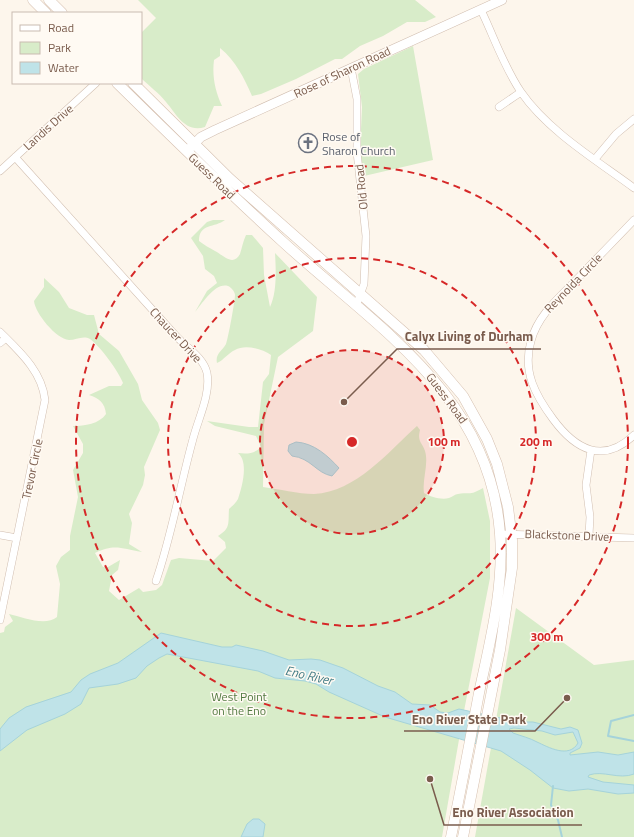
<svg xmlns="http://www.w3.org/2000/svg" width="634" height="837" viewBox="0 0 634 837" font-family="'Titillium Web',sans-serif">
<rect width="100%" height="100%" fill="#fdf6ec"/>
<path fill="#d8ecc9" d="M138 0H415L436 17 425 22H407L383 36 360 46 342 59H335L296 79 261 94 252 96C244 78 236 61 220 48V56L214 60C212 76 215 91 222 106H214L205 127C185 133 177 115 166 102 159 93 149 86 141 78V33L156 18Z
M413 46 433 160 364 176 360 151 362 107 358 74 364 69Z
M213 220H225C215 228 199 223 199 241 204 245 210 248 215 251 223 255 233 267 240 254 242 248 243 241 246 235H252L263 248 264 275 270 307C277 292 276 270 275 253L317 297 313 331 278 357 264 424 263 487C279 489 298 494 314 494 356 492 388 452 417 426L420 430C417 442 422 442 425 451 429 464 422 479 424 493 431 497 441 500 449 498 452 497 455 494 458 494 471 492 469 496 483 488L490 521V578L464 711 442 837H0V633L4 632 5 627 13 621 9 614C23 617 45 627 57 617L60 584 56 566 61 557 70 550V536L78 497 73 470 83 453V444L73 426C85 426 99 424 106 414 105 403 99 398 89 395L109 386H121L123 383C119 372 100 346 90 339 83 335 76 340 69 340 56 339 35 313 34 301L44 287V278L59 292 69 308 87 315H94L99 334 119 351 138 384 142 400 158 423 160 430 144 467 145 475 143 485 129 514 132 523 129 544 142 552C122 549 115 543 95 553L103 567H108L120 560 118 570 112 575 109 591 119 600 139 588 143 592 156 590 162 585 171 560 179 558 213 561 226 548 225 542 218 536C231 528 228 523 229 509 232 506 236 503 238 499 242 487 249 462 238 453 247 454 254 454 261 447L256 436 215 426 207 421 249 427H258L263 382 269 374 271 355C262 349 245 344 235 350 228 353 224 360 217 363 215 354 222 351 226 344 228 339 235 301 235 295 235 292 231 287 228 286 215 282 202 304 195 312L207 291 217 283 214 276 205 269 203 256 191 238 207 222Z
M516 608 594 665 634 660V837H475Z"/>
<path fill="#bfe3e8" stroke="#a5d3da" fill-rule="evenodd" d="M296 442C314 443 328 456 339 468L332 476C316 473 311 458 292 456L288 451 289 445Z
M161 633 222 647H232L236 645 263 651 289 660 311 659 320 660 343 668 378 686 395 692 412 704 430 705 440 712 448 713 459 709 519 722H533L561 729 570 727 578 730 582 743 580 748 570 753V755L598 752 618 755 634 752V774C619 780 603 770 589 775L588 777 603 782 634 785V793L618 794 588 789 569 791 553 788 530 770 501 751 385 717 329 692 316 684 305 681 275 678 258 671 167 654 159 658 147 666 136 678 118 684 89 688 81 704 65 714 27 730 0 751V729L9 718 26 707 71 692 81 680 90 674 118 663ZM514 728 542 731 555 735 573 732 578 743C569 759 548 747 537 742 530 738 521 736 513 733L509 729Z
M253 819H259L265 824 263 837H241L247 824Z"/>
<g fill="none" stroke-linecap="round" stroke-linejoin="round">
<path stroke="#a5d3da" stroke-width="2" d="M634 715 611 721 608 736 634 741
M553 786 551 805 558 820 562 837"/>
<defs>
<path id="minor" d="M481 10C494 37 504 67 521 92 548 131 596 160 634 188
M351 68 357 99V152L366 236 364 284 356 306
M499 107 521 92
M15 157 176 336C186 347 204 358 207 373 211 394 198 419 193 439 180 486 172 534 156 581
M595 159 616 134 634 119
M0 171 96 83
M634 220C616 239 597 258 579 277 561 296 538 314 531 341 522 372 536 396 553 419 575 449 603 465 634 435
M0 332C19 351 42 371 45 400L0 620
M0 343 6 338
M500 534 634 538
M0 535 17 538
M589 535 590 517 586 485 591 450"/>
<path id="tertiary" d="M189 149 201 137 215 130 502 0"/>
<path id="secondary" d="M33 0 46 13
M49 0 62 13
M117 83C172 137 226 190 283 242 376 327 490 395 500 534 504 588 490 641 479 693 470 741 461 789 451 837
M133 83 230 179 424 350 463 396 487 439 497 464 508 507 512 540V568L500 650 463 837"/>
</defs>
<use href="#minor" stroke="#d1beb0" stroke-width="8"/>
<use href="#tertiary" stroke="#d1beb0" stroke-width="10"/>
<use href="#secondary" stroke="#d6c0b0" stroke-width="11"/>
<use href="#minor" stroke="#fff" stroke-width="7"/>
<use href="#tertiary" stroke="#fff" stroke-width="9"/>
<use href="#secondary" stroke="#fff" stroke-width="10"/>
</g>
<circle cx="352" cy="442" r="92" fill="#d62828" fill-opacity=".12"/>
<g fill="none" stroke="#d62828" stroke-width="2" stroke-dasharray="7 5">
<circle cx="352" cy="442" r="92"/>
<circle cx="352" cy="442" r="184"/>
<circle cx="352" cy="442" r="276"/>
</g>
<defs>
<symbol id="church-ring" viewBox="-11 -11 22 22"><circle r="9.5" fill="#fffaf3" stroke="#6b7280" stroke-width="1.5"/><path d="M-1.2-6h2.4v3.5h3.3v2.4h-3.3V6h-2.4V-.1h-3.3v-2.4h3.3Z" fill="#6b7280"/></symbol>
</defs>
<g fill-rule="evenodd">
<use href="#church-ring" x="297" y="132" width="22" height="22"/>
</g>
<g text-anchor="middle" dominant-baseline="central" stroke-width="3" stroke-linejoin="round" paint-order="stroke">
<g font-size="12" fill="#7a5c4d" stroke="#fffaf3">
<text transform="translate(342 72) rotate(-25)">Rose of Sharon Road</text>
<text transform="translate(48 127) rotate(-42)">Landis Drive</text>
<text transform="translate(212 176) rotate(44)">Guess Road</text>
<text transform="translate(361 187) rotate(-96)">Old Road</text>
<text transform="translate(573 283) rotate(-46)">Reynolda Circle</text>
<text transform="translate(176 335) rotate(47)">Chaucer Drive</text>
<text transform="translate(447 398) rotate(53)">Guess Road</text>
<text transform="translate(32 469) rotate(-78)">Trevor Circle</text>
<text transform="translate(567 535) rotate(2)">Blackstone Drive</text>
</g>
<g font-size="12" fill="#5b616d" stroke="#fffaf3" text-anchor="start">
<text x="322" y="136">Rose of<tspan x="322" dy="14">Sharon Church</tspan></text>
</g>
<g font-size="12" fill="#537a41" stroke="#fffaf3">
<text x="239" y="696">West Point<tspan x="239" dy="14">on the Eno</tspan></text>
</g>
<g font-size="13" font-style="italic" fill="#437c86" stroke="#fffaf3">
<text transform="translate(309 675) rotate(13)">Eno River</text>
</g>
</g>
<circle cx="352" cy="442" r="6" fill="#d62828" stroke="#fffaf3" stroke-width="2"/>
<g font-size="12" text-anchor="middle" font-weight="bold" fill="#d62828" stroke="#fffaf3" stroke-width="3" stroke-linejoin="round" paint-order="stroke">
<text x="444" y="446">100 m</text>
<text x="536" y="446">200 m</text>
<text x="547" y="641">300 m</text>
</g>
<path fill="none" stroke="#7a5c4d" stroke-width="1.5" d="M344 402L397 349H541M567 698L535 731H404M430 779L444 825H582"/>
<g fill="#7a5c4d" stroke="#fffaf3" stroke-width="1.5">
<circle cx="344" cy="402" r="4"/>
<circle cx="567" cy="698" r="4"/>
<circle cx="430" cy="779" r="4"/>
</g>
<g font-size="13" text-anchor="middle" font-weight="bold" fill="#7a5c4d" stroke="#fffaf3" stroke-width="3" stroke-linejoin="round" paint-order="stroke">
<text x="469" y="341">Calyx Living of Durham</text>
<text x="469" y="724">Eno River State Park</text>
<text x="513" y="817">Eno River Association</text>
</g>
<rect x="12" y="12" width="130" height="72" fill="#fffaf3" stroke="#cabbb1"/>
<rect x="20" y="25" width="20" height="6" fill="#ffffff" stroke="#cabbb1"/>
<text x="48" y="32" font-size="12" fill="#7a5c4d">Road</text>
<rect x="20" y="42" width="20" height="12" fill="#d8ecc9" stroke="#cabbb1"/>
<text x="48" y="52" font-size="12" fill="#7a5c4d">Park</text>
<rect x="20" y="62" width="20" height="12" fill="#bfe3e8" stroke="#cabbb1"/>
<text x="48" y="72" font-size="12" fill="#7a5c4d">Water</text>
</svg>
